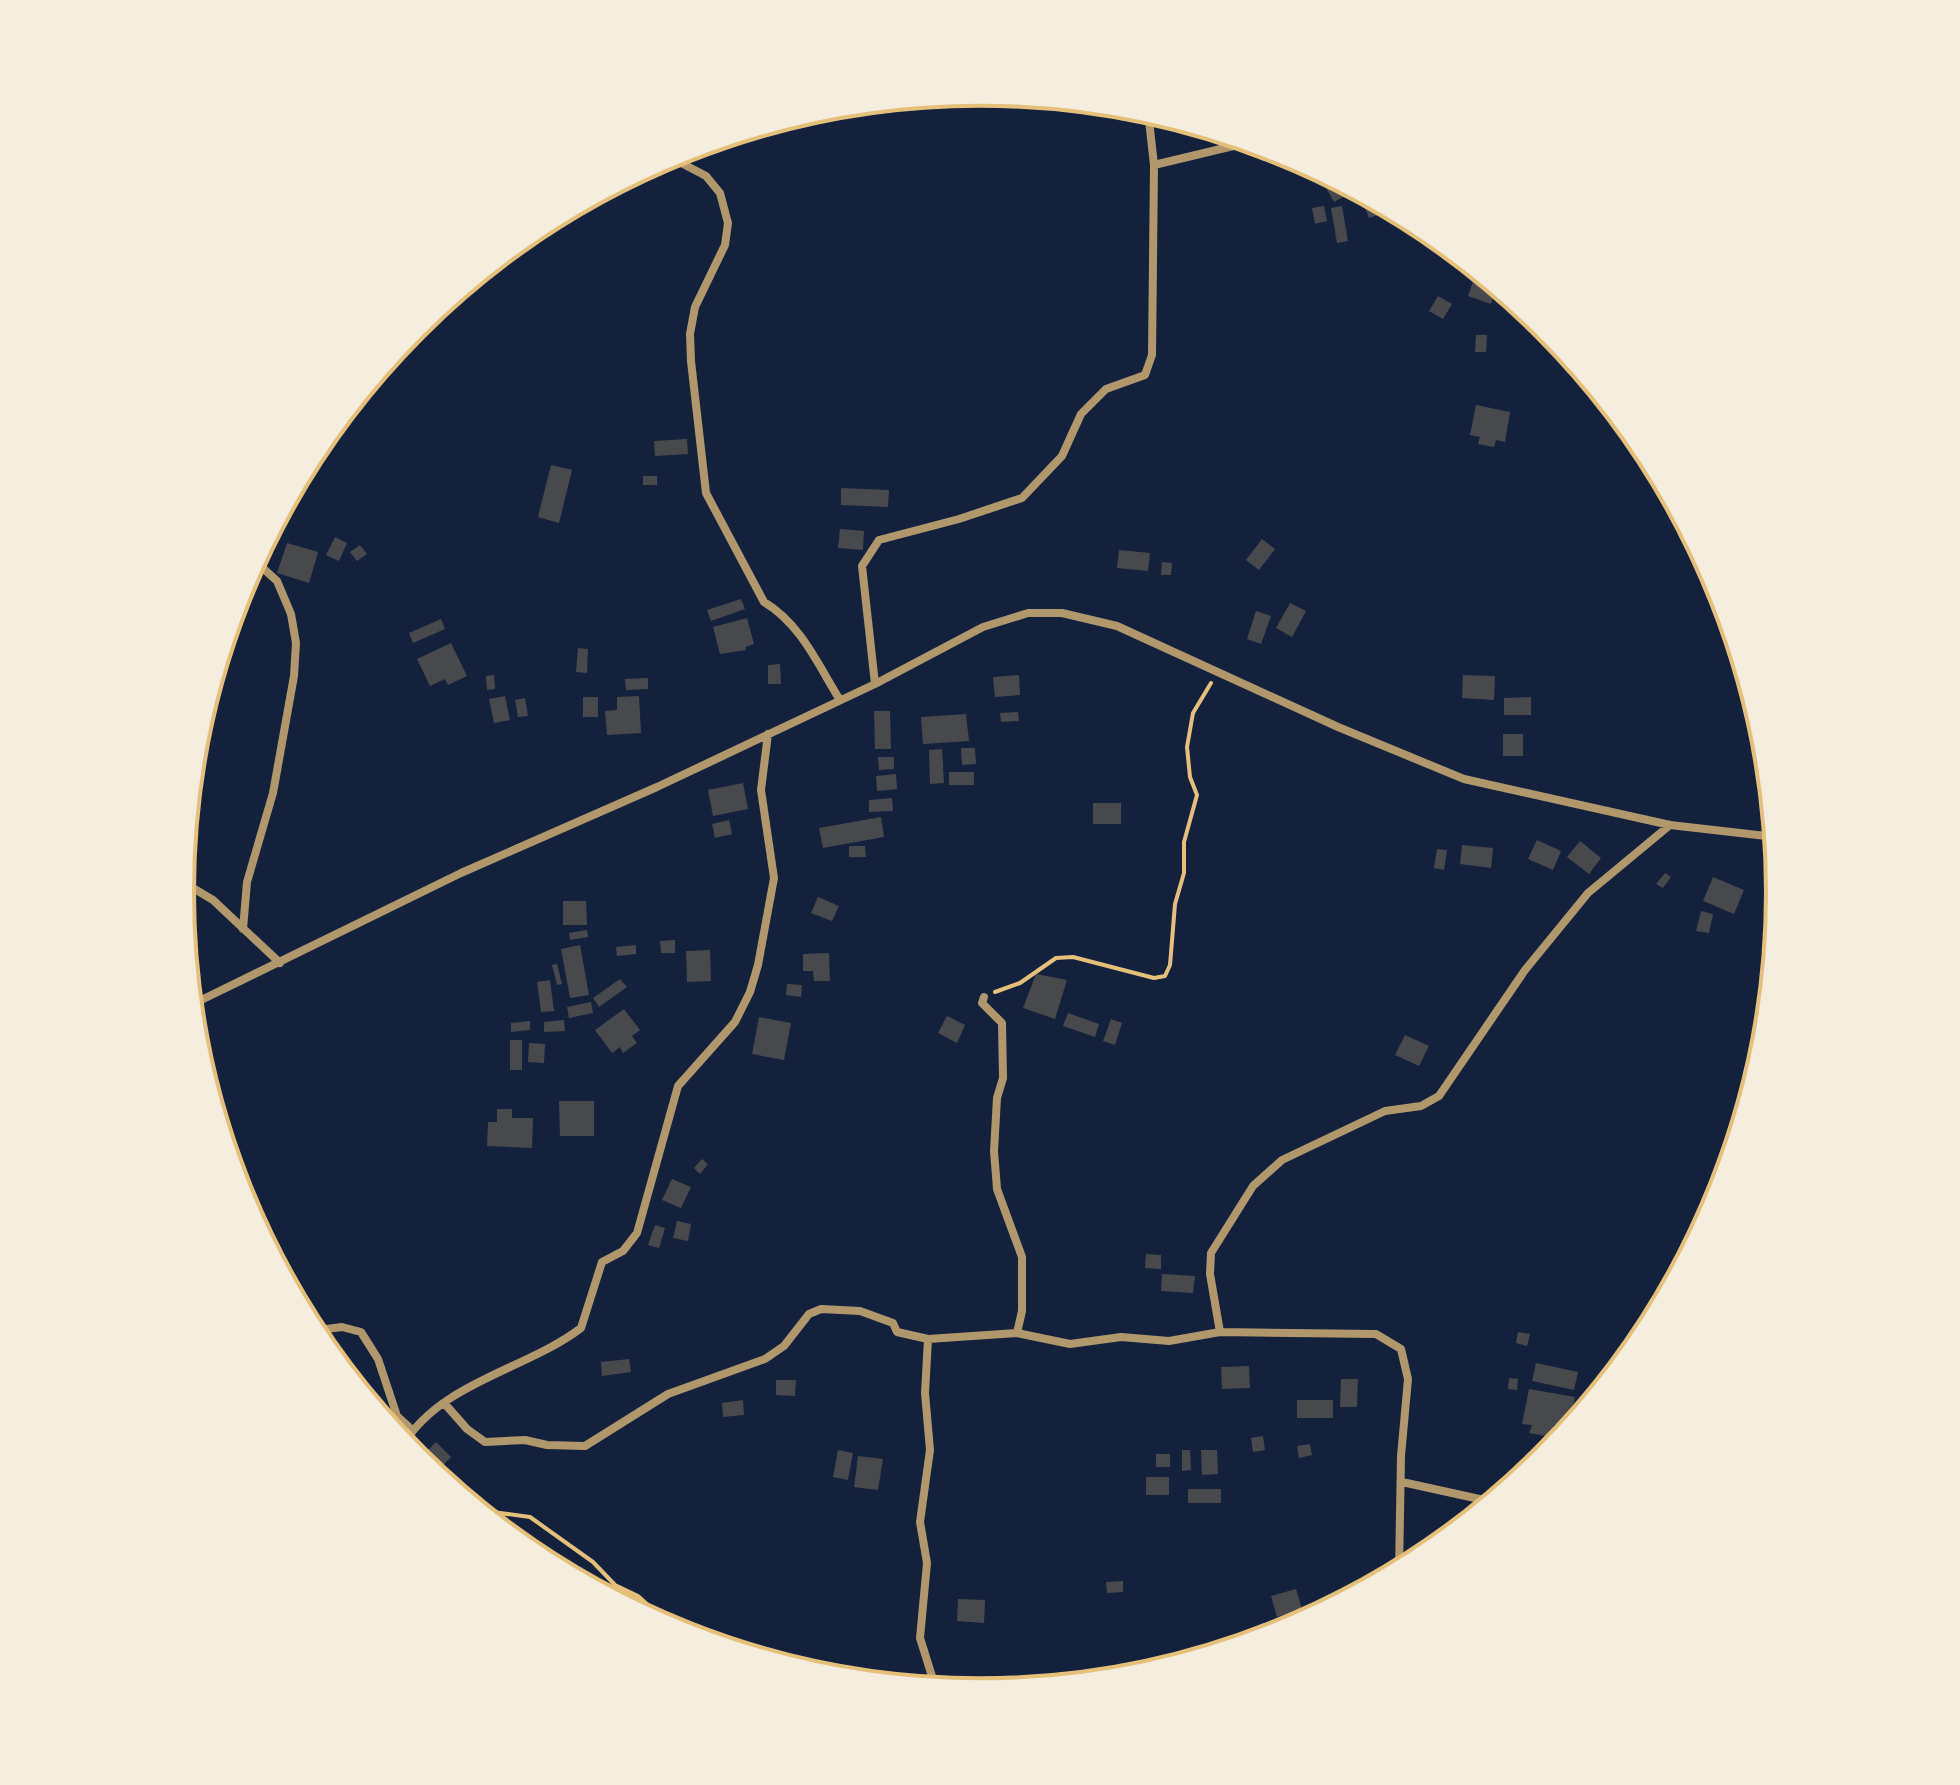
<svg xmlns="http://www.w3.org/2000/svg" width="1960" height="1785" viewBox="0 0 1960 1785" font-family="'Noto Sans',sans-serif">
<rect width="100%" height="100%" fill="#14213d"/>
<path fill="#48494c" d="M1325 174 1330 176 1356 190 1334 202 1320 177Z
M1363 194 1380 203 1384 213 1369 218 1360 195Z
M1324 206 1327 221 1315 224 1312 208Z
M1342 206 1348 241 1337 243 1331 208Z
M1476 273 1497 286 1491 304 1468 296Z
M1438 296 1452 304 1443 319 1429 311Z
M1476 335H1487L1486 352H1475Z
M1476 405 1510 412 1505 442 1496 440 1494 447 1478 444 1480 437 1470 435Z
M687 439 688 454 655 456 654 441Z
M551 465 572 470 559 523 538 517Z
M643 476H657V485H643Z
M841 488 889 490 888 507 841 505Z
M840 529 864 531 863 550 838 548Z
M335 537 347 543 339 561 326 555Z
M1262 539 1275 549 1259 570 1246 560Z
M287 543 318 552 309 583 277 573Z
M360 545 367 554 357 561 350 552Z
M1119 550 1150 553 1148 571 1117 568Z
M1162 562 1172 563 1171 575H1161Z
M741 599 745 609 711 621 707 610Z
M1290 603 1306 611 1292 637 1276 628Z
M1256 611 1271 616 1261 644 1247 639Z
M747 618 754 644 745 647 746 650 720 654 713 627Z
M441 619 445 629 413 643 409 633Z
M451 643 467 676 448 685 445 679 430 686 417 659Z
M578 648 588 649 587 673 576 672Z
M780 664 781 684H768V665Z
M494 675 495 689 487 690 486 676Z
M1019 675 1020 695 995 697 993 677Z
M1463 675 1495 676 1494 700 1462 698Z
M648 678V689L626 690 625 679Z
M505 696 510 720 494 723 489 699Z
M639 696 641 733 607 735 605 711 617 710V697Z
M583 697H598V717H583Z
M1531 697V715H1504V698Z
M525 698 528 716 518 717 515 700Z
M874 711H890L891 749H875Z
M1018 712 1019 721 1001 722 1000 713Z
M966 714 969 741 923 744 921 717Z
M1503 734H1523V756H1503Z
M961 748H975L976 764 962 765Z
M942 749 944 783 930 784 929 750Z
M878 757H894V769L879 770Z
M949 772H974V785H949Z
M896 774 897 789 877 791 876 776Z
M743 783 748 809 713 816 708 790Z
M892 798 893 811 869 812V800Z
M1093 803H1121V824H1093Z
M881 817 884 837 823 848 819 828Z
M729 820 732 834 715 838 712 824Z
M1537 840 1561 851 1553 870 1528 859Z
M1580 841 1601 858 1589 874 1567 857Z
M1462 845 1493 848 1491 868 1460 864Z
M849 846H865L866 857H849Z
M1437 849 1447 850 1444 870 1434 868Z
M1665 873 1671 877 1663 888 1656 884Z
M1713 877 1744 890 1734 914 1703 901Z
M818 897 839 906 832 921 811 913Z
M563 901H586L587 925H563Z
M1701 911 1713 914 1709 933 1696 931Z
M587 930 588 937 570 940 569 933Z
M675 940V953H661L660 941Z
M580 945 589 995 570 998 561 949Z
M636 945V954L617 956 616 947Z
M710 950 711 981 687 982 686 951Z
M829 953 830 981H814L813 971H803V954Z
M557 964 562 984 557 985 552 965Z
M1036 974 1067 980 1055 1019 1023 1008Z
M620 979 627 987 599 1007 593 998Z
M550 980 554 1011 541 1012 537 982Z
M787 984 802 985 801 997 786 995Z
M591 1002 593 1013 569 1018 567 1007Z
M624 1009 640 1030 632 1036 637 1043 623 1053 620 1047 612 1053 595 1030Z
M1068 1013 1099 1024 1095 1037 1063 1026Z
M947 1016 965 1025 957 1043 938 1033Z
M759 1017 791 1023 784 1060 752 1054Z
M1111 1019 1122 1023 1115 1045 1103 1041Z
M564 1020 565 1031 544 1032V1022Z
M530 1021V1030L511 1032V1023Z
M1405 1035 1429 1046 1419 1066 1395 1055Z
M510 1040H522V1070H510Z
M529 1043 545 1044 544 1063 528 1062Z
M559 1101H594V1136H560Z
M497 1109H512V1118H533L532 1148 487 1146 488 1122H497Z
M702 1159 708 1164 700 1174 694 1168Z
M672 1179 691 1187 681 1208 662 1200Z
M677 1221 691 1224 688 1241 673 1238Z
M655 1225 665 1228 659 1248 648 1245Z
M1146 1254 1161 1255V1269L1145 1268Z
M1162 1274 1195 1276 1193 1293 1161 1291Z
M1518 1332 1530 1334 1527 1346 1516 1343Z
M629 1359 631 1372 602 1376 601 1362Z
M1536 1363 1578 1372 1574 1390 1532 1381Z
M1249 1366 1250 1388 1222 1389 1221 1367Z
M1509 1378 1518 1379 1517 1390 1508 1389Z
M1341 1379H1358L1357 1407H1340Z
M776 1380H796L795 1396 776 1395Z
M1529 1389 1575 1397 1569 1428 1554 1425 1552 1437 1529 1433 1532 1425 1522 1424Z
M743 1400 744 1415 723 1417 722 1403Z
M1297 1400H1333V1418H1297Z
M1263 1436 1265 1450 1253 1452 1251 1438Z
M436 1442 451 1457 434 1475 411 1455 419 1448 425 1453Z
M1310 1444 1312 1455 1299 1458 1297 1446Z
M838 1450 853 1453 848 1480 833 1477Z
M1182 1450H1190L1191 1470 1182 1471Z
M1201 1450H1217L1218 1474 1202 1475Z
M1156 1454H1170V1467H1156Z
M858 1456 883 1459 878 1490 854 1487Z
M1146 1477H1169V1495H1146Z
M1188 1489H1221V1503H1188Z
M1123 1581V1592L1107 1593 1106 1582Z
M1296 1589 1302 1609 1277 1617 1271 1596Z
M958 1599 985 1600 984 1623 957 1621Z"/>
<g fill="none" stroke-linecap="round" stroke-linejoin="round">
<path stroke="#e5c07b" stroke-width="4" d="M995 992 1020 983 1056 958 1073 957 1154 978 1165 976 1170 965 1175 904 1184 873V842L1197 795 1190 777 1187 747 1193 713 1211 683
M477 1510 530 1517 593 1562 615 1585 638 1596 650 1607 657 1623"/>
<path stroke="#b1986c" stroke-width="8" d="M1148 111 1154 165 1250 142
M668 156 706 176 720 193 728 223 725 245 695 307 690 334 691 361 706 493 764 602C801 624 818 665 840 700
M875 684 862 566 879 540 959 519 1022 498 1062 456 1081 414 1106 389 1145 375 1152 355 1154 165
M181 881 213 900 280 963
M243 929 247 882 273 793 294 676 296 643 291 614 277 581 254 560
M191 1005 461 873 657 787 875 684 983 627 1028 613H1062L1117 626 1338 727 1464 779 1670 825 1775 837
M311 1331 342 1327 361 1332 378 1359 397 1416 412 1430
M1220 1332 1210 1274 1211 1253 1253 1186 1282 1160 1385 1111 1421 1106 1439 1096 1525 970 1588 893 1670 825
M1017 1333 1070 1344 1121 1337 1169 1341 1220 1332 1376 1334 1401 1349 1408 1379 1401 1456 1399 1572
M445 1404 467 1429 485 1442 525 1440 547 1445 585 1446 668 1394 765 1359 784 1346 809 1314 821 1309 860 1311 893 1323 897 1332 928 1339
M403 1445C441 1382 526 1370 581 1328L602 1262 623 1251 637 1233 678 1086 735 1022 750 992 758 965 774 878 761 790 768 734
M1402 1482 1493 1502
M936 1689 920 1638 927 1563 920 1522 930 1450 925 1393 928 1339 1017 1333 1022 1311V1257L997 1189 994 1151 997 1098 1003 1078 1002 1023 982 1003 984 997"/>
</g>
<path d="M0 0H1960V1785H0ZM194 892a786 786 0 1 1 1572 0a786 786 0 1 1-1572 0Z" fill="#f5edde" fill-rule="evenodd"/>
<path fill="none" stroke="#e5c07b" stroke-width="4" d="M194 892a786 786 0 1 1 1572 0a786 786 0 1 1-1572 0Z"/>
</svg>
